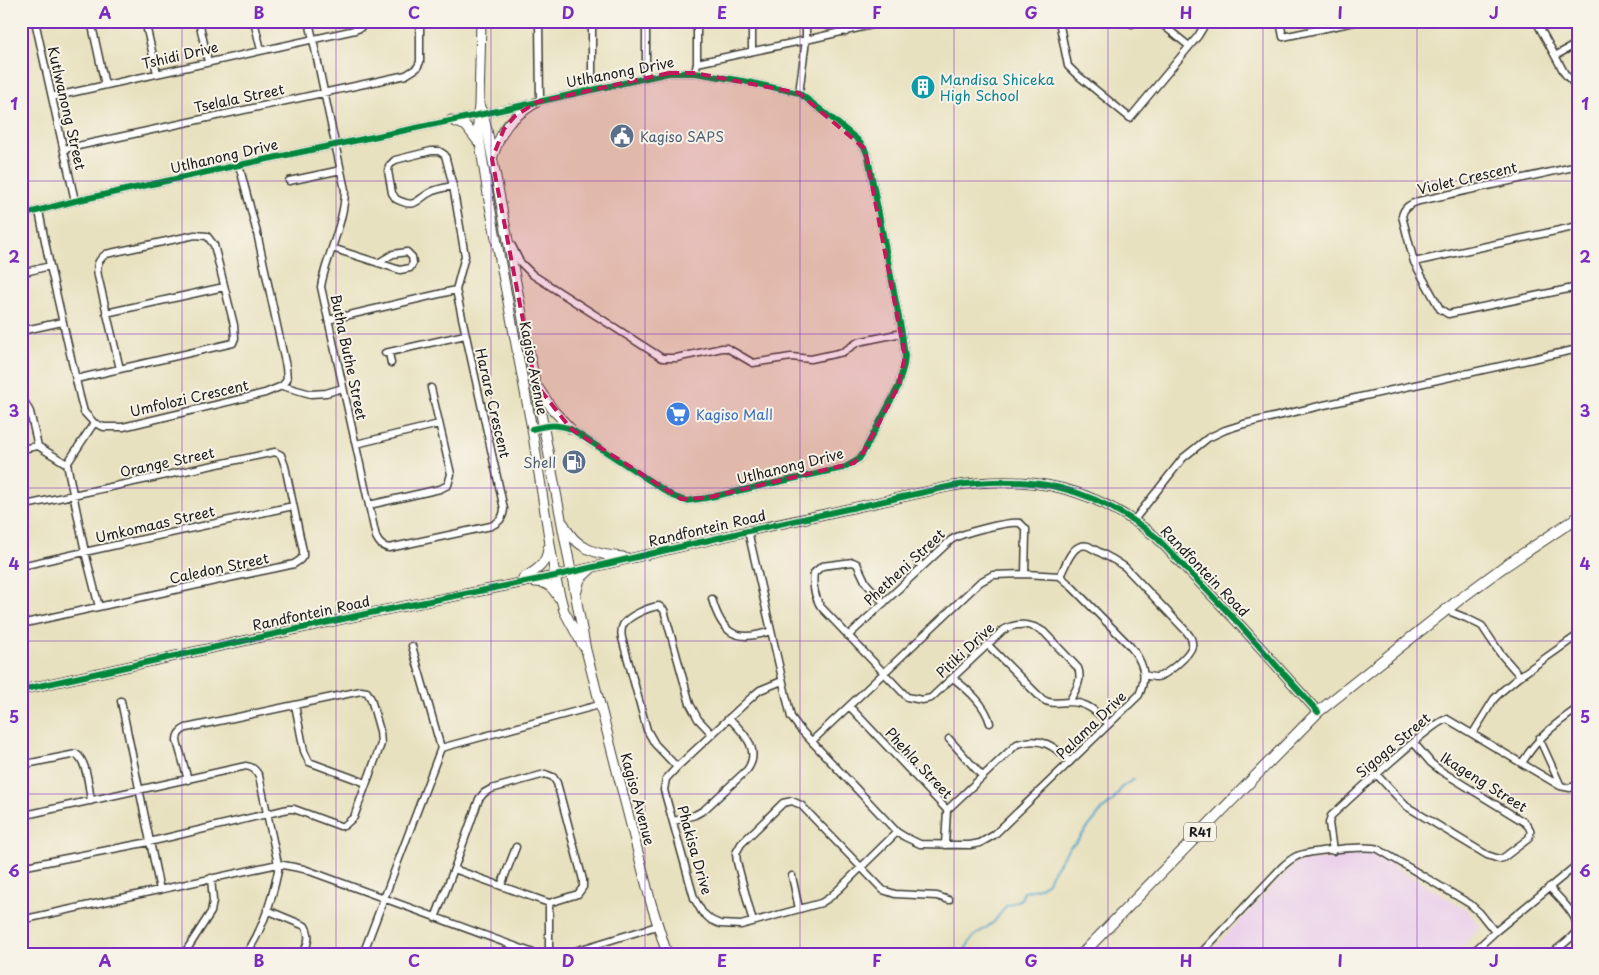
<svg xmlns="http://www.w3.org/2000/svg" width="1599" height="975" viewBox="0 0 1599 975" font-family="'Playpen Sans',sans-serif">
<rect width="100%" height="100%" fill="#f7f3e8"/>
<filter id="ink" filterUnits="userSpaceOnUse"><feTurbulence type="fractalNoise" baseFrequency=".02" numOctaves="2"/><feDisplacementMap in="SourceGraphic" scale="10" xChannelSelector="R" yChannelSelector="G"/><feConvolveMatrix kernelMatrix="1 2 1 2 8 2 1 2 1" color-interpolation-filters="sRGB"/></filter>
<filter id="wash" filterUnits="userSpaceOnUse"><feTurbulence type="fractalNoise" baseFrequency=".0096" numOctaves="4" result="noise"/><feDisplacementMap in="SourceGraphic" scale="20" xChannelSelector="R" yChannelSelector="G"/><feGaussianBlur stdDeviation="1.12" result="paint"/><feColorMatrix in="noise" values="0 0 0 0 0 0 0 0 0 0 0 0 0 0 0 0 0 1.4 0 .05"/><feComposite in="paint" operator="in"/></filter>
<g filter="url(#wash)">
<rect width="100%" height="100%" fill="#e8e1bf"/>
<path fill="#ebd1eb" d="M1370 852 1466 909 1480 927 1459 950 1457 954H1208L1295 863Z"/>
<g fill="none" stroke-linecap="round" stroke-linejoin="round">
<path stroke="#4fa4cb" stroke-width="2" d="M962 954 973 937 994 922 1006 906 1021 899 1024 892 1039 888 1048 882 1051 874 1069 848 1077 841 1103 809 1113 801 1122 787 1134 779"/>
</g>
</g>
<g filter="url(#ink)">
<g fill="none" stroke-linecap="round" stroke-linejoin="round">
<defs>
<path id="street" d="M35 21 75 201
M91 21 105 85
M145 21 157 73
M199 21 208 62
M254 21 261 50
M309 21 345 190C345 209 338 230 332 248 328 261 323 273 321 287L376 537C379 543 382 547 389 548L491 526C499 522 503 519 504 509L456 290
M539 21 540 101
M646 21V77
M752 21V51
M843 21 846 32
M1059 21 1068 66 1075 73 1130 118 1198 36 1207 21
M1158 21 1189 46
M1280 21 1283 37 1359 21
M1536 21 1565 74 1578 88
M1132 24 1138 21
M1555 56 1578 43
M697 63V21
M695 73 697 63 806 40 889 21
M592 89V21
M799 93 806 40V21
M52 97 355 30 360 28 367 21
M64 149 406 75 417 68 420 62V21
M431 151H439L445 155 453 186C446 187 439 189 433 191 415 199 418 210 396 199L392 193 388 171 389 166 395 160Z
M1578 166 1419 201C1410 204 1404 207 1402 216L1414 262 1440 309 1448 314 1578 287
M289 181 341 170
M453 186 465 256 456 290
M39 211 50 266 80 397 84 412 94 423 104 427H123L265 393 282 386 287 380 286 367 257 233 239 165
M21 215 75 201 239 165 483 114 669 73H695L743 81 799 93 834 120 858 140 865 149 868 157 902 333 905 356 904 365 898 387 863 453 859 459 843 468 706 498 686 501 673 496 571 429C556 424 548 425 532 429
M512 246 520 262 533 275 662 358H676L722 348H727L753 363 791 357 811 359 843 352 858 342 902 333
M332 248 400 270 410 268 413 263 412 257 407 252 393 254 378 263
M1414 262 1578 226
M21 273 50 266
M106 313 224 287
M328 320 456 290
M21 331 62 322
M385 353 465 335
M389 353 391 363
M76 379 233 343 235 338 234 325 214 245 207 236 195 235 106 254C98 260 96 265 98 276L120 369
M282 386 311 394 326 393 343 388
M21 395 30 412 38 446
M94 423 67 464 85 552 99 607
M356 444 439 424
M21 449 38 446 67 464
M369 505 440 489 448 485 451 474 431 388
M21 506 275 452 281 455 285 466 303 551V556L300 560 294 564 281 567 215 581 21 624
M1134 520 1183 458 1208 438 1225 430 1244 424 1324 405 1578 349
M748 531 791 717 800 729 897 832 905 837 920 844 970 845 980 843 994 835 1139 695C1148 675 1143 661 1129 645L1069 584 1060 576 1025 574 993 575 980 582 812 741
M914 557 922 567
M21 566 293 506
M1060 576C1066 565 1072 542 1088 546L1114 560 1125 567 1186 631C1190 636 1193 640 1192 646 1190 655 1165 677 1156 677 1152 677 1148 676 1144 675
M712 599C722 634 736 643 771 631
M884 603 866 583 857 564 853 562 822 566 814 573C812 584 815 598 821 607L907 697 922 700 931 698 1002 631C1015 622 1031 623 1044 632L1078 668C1083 680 1075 691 1069 702
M1446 610 1466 618 1482 626 1500 653 1520 676
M848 636 951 540C961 533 1008 521 1020 523L1026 529V533L1025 574
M988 645 1042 699C1051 705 1058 702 1069 702 1087 702 1097 712 1109 724
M412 646 441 748
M953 678C968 690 985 704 990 723
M782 681 760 690 754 695 677 767 666 779 664 790 694 898 702 912 711 920 720 924 741 925 821 903 829 898 839 889 897 832
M121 701 160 890
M295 705 304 751 309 762 366 783
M850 707 947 810 945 845
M1473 733 1494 699 1502 691 1520 676 1578 635
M1539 738 1560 784
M949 739 982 776
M1522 763C1538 737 1554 725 1578 708
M21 765 76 754C87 760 89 789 91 801
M677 767 655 744 647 730 622 638C621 633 621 629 623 625 628 616 649 607 659 606L664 610 690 704 698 719 712 734
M545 774 553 777 557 783 583 880V887L578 894 549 903 454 869 479 799 484 793 491 789Z
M1377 775 1406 806 1487 855 1499 859 1503 858 1528 839C1533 832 1530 827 1524 822L1441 771 1431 763 1414 743
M947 810 1017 744C1041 736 1055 746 1070 762
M21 816 246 766C253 767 256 770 259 776L278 864V871C272 899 263 930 246 954
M674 821 695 815 704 810 747 770C762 750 743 732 729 718
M1333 851 1329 823 1331 816C1347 801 1433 721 1447 719L1560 786 1570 788 1578 784
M21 867 149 842 288 809H294L340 826H344L354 817 381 744 380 731 371 699 367 692 361 691 186 728C180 731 177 734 177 741L188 780
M792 876 799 909
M501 886 516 847
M1549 887C1558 897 1584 920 1575 933 1569 941 1559 947 1551 954
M267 910 305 926C311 936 308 943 303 954
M435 918 454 869
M21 920 278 864 304 869 536 954
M753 922 737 862 736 853 741 844 783 803 792 801 801 805 883 890 895 894 937 896 949 900
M21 949 26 954
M184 954 211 912 213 901 211 878
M363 954 441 748 599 705
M549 954V903
M565 954 657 926
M1200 954 1281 868C1286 863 1291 859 1297 856 1309 851 1367 845 1378 849L1470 904 1480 913 1495 932
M1471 954 1495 932 1578 864"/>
<path id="secondary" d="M481 21 479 105 478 115V130L489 201 532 429 555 576 564 611 583 646
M479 105 483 114 487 130 586 650 651 903 667 954
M451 120 466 126 479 143
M493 156C503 125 510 119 537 102
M539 389 553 410 571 429
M564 524C575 549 598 555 623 557
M523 578C536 571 547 564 548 548
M535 582C546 582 552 586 558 597
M576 594 580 579 592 568
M21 690 370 613 555 576 748 531 952 486C1032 474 1092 486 1156 537L1241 626 1318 712"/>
<path id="primary" d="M1082 954 1318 712 1460 599 1502 568 1578 517"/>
</defs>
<use href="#street" stroke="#3b3a34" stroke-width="9"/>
<use href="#secondary" stroke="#3b3a34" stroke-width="11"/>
<use href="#primary" stroke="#3b3a34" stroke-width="12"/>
<use href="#street" stroke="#fff" stroke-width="6"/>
<use href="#secondary" stroke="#fff" stroke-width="9"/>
<use href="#primary" stroke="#fff" stroke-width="10"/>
<defs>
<path id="cycleway" d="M21 215 75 201 239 165 483 114 669 73H695L743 81 799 93 834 120 858 140 865 149 868 157 902 333 905 356 904 365 898 387 863 453 859 459 843 468 706 498 686 501 673 496 571 429C556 424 548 425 532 429
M21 690 370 613 555 576 748 531 952 486C1032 474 1092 486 1156 537L1241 626 1318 712"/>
</defs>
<use href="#cycleway" stroke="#f7f3e8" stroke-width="9"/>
<use href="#cycleway" stroke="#00873e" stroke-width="6"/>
</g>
</g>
<path fill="#c2185b" fill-opacity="0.2" stroke="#c2185b" stroke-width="4" stroke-dasharray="10 6" stroke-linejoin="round" d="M669 73H695L799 93 865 149 905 356 898 387 863 453 854 463 706 498 681 499 571 429 535 383 492 159 504 129 515 116 537 102Z"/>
<path fill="none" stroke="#7b2cbf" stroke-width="1" stroke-opacity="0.55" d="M182 21V954M336 21V954M491 21V954M645 21V954M800 21V954M954 21V954M1108 21V954M1263 21V954M1417 21V954M21 181H1578M21 334H1578M21 488H1578M21 641H1578M21 794H1578"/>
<defs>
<symbol id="building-disc" viewBox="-11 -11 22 22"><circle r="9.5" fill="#0f9aa8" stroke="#f7f3e8"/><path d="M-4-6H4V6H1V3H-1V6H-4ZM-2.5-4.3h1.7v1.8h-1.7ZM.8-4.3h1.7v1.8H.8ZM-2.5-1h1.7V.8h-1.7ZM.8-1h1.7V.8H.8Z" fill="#fff"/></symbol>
<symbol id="civic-disc" viewBox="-11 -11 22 22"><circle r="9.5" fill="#5c6f8a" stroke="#f7f3e8"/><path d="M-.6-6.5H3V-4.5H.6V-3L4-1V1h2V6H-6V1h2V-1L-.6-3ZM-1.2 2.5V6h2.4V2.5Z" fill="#fff"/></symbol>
<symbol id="supermarket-disc" viewBox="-11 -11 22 22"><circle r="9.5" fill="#3f7fe0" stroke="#f7f3e8"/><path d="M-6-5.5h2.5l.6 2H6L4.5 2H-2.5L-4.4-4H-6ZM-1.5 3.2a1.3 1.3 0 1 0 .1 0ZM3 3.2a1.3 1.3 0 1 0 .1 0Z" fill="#fff"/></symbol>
<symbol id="fuel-disc" viewBox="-11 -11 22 22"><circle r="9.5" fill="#5c6f8a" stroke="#f7f3e8"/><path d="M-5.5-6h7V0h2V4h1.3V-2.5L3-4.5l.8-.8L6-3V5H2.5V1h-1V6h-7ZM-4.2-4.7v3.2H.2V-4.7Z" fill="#fff"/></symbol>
</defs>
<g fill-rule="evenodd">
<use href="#building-disc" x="909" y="73" width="28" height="28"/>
<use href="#civic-disc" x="608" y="122" width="28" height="28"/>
<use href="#supermarket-disc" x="664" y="400" width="28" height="28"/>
<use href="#fuel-disc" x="560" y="448" width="28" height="28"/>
</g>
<g text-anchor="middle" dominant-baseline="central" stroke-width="4" stroke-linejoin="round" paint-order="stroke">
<rect fill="#f7f3e8" stroke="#5e5c59" stroke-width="1" x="1184" y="822.5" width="32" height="19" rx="4"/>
<g font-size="12" font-weight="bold" fill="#1c1c1c">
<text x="1200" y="832">R41</text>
</g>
<g font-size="14" fill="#1c1c1c" stroke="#f7f3e8">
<text transform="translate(180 55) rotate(-13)">Tshidi Drive</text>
<text transform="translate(620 72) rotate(-11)">Utlhanong Drive</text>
<text transform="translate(239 98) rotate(-12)">Tselala Street</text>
<text transform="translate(67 108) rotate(77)">Kutlwanong Street</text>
<text transform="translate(224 156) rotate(-13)">Utlhanong Drive</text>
<text transform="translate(1467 178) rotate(-13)">Violet Crescent</text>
<text transform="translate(349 357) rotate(78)">Butha Buthe Street</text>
<text transform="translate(534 368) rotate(79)">Kagiso Avenue</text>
<text transform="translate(189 398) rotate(-13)">Umfolozi Crescent</text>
<text transform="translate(493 403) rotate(77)">Harare Crescent</text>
<text transform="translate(167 462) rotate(-12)">Orange Street</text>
<text transform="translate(790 466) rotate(-14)">Utlhanong Drive</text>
<text transform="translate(155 524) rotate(-13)">Umkomaas Street</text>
<text transform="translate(707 528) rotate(-13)">Randfontein Road</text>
<text transform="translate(904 567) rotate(-43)">Phetheni Street</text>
<text transform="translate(219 568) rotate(-12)">Caledon Street</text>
<text transform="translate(1205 571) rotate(46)">Randfontein Road</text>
<text transform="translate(311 613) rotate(-12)">Randfontein Road</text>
<text transform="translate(965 650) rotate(-43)">Pitiki Drive</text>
<text transform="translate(1091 725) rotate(-44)">Palama Drive</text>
<text transform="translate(1393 745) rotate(-40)">Sigoga Street</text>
<text transform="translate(919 763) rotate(47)">Phehla Street</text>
<text transform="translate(1484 782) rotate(32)">Ikageng Street</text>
<text transform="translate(638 799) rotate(75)">Kagiso Avenue</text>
<text transform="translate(695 850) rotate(74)">Phakisa Drive</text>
</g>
<g font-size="14" fill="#0d838f" stroke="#f7f3e8" text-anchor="start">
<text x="940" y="79">Mandisa Shiceka<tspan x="940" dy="16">High School</tspan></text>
</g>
<g font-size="14" fill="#4e5e75" stroke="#f7f3e8" text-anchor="start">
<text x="640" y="136">Kagiso SAPS</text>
<text x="556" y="462" text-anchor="end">Shell</text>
</g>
<g font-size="14" fill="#366cbe" stroke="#f7f3e8" text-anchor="start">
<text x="696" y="414">Kagiso Mall</text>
</g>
</g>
<rect width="1599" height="975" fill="none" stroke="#f7f3e8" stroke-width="55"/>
<rect x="28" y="28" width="1544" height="920" fill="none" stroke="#7b2cbf" stroke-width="2"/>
<g font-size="16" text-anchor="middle" font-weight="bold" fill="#7b2cbf">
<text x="105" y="19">A</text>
<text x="259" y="19">B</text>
<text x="414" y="19">C</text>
<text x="568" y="19">D</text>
<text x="722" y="19">E</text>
<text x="877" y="19">F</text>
<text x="1031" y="19">G</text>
<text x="1186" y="19">H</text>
<text x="1340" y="19">I</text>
<text x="1494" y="19">J</text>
<text x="14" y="110">1</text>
<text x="1585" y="110">1</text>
<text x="14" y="263">2</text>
<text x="1585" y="263">2</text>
<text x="14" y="417">3</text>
<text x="1585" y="417">3</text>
<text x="14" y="570">4</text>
<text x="1585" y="570">4</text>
<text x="14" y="723">5</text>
<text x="1585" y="723">5</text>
<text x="14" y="877">6</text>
<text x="1585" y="877">6</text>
<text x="105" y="967">A</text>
<text x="259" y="967">B</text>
<text x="414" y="967">C</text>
<text x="568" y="967">D</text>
<text x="722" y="967">E</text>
<text x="877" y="967">F</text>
<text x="1031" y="967">G</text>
<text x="1186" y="967">H</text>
<text x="1340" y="967">I</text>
<text x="1494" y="967">J</text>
</g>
</svg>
